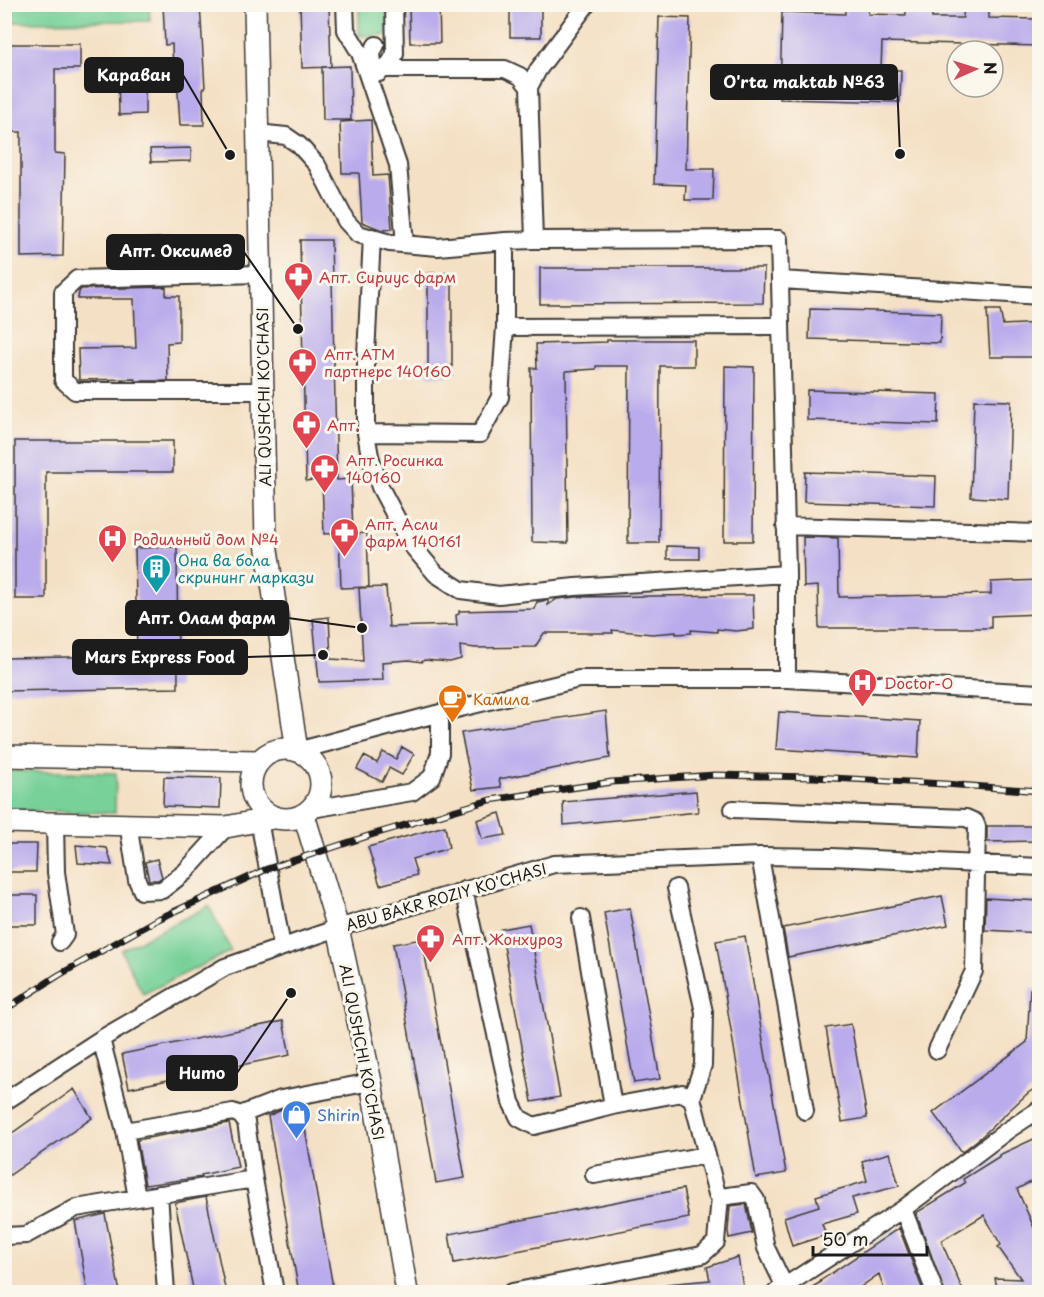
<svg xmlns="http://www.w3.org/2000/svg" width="1044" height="1297" viewBox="0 0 1044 1297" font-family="'Playpen Sans',sans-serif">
<rect width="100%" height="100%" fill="#fbf7ec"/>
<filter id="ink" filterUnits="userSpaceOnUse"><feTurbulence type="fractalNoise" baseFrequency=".0167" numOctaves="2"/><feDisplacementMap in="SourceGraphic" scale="12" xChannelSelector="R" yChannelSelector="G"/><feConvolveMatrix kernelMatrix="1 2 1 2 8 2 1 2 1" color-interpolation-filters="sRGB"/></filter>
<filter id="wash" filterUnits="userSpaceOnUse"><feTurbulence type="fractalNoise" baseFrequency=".008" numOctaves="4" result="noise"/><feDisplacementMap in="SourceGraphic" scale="24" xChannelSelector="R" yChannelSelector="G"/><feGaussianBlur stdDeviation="1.35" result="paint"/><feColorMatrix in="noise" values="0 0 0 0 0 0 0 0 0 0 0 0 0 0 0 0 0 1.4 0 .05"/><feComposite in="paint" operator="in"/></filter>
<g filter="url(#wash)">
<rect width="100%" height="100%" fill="#f4e0c4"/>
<path fill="#77d198" stroke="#4a765a" stroke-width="1.5" d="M4 5H149L150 21 5 22Z
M359 5H387V35L359 36Z
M5 771 116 773 115 813 5 810Z
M209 906 231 951 143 994 121 950Z"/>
<g id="blocks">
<path fill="#b9abec" d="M163 4H200L205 88H203L204 125H180L177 76 173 72 172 44 165 45Z
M300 4H329L331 67 302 68Z
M409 4H439L440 43H410Z
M510 4H541V37H510Z
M845 4H869L868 14 906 15V4H932V18H963L964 4H989V18L1040 19V46L882 42 881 70H901L900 102 780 99 782 12 845 14Z
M659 17 690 18 686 169H714L713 200H685L686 185 654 184Z
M4 44H80V69H55V153L65 154 63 256 21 257V132H4Z
M350 66 351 120H323L322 67Z
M118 70H145V114L119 115Z
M371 120 373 176 388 175 392 229 382 230 362 222 359 173H342L340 122Z
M191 148V161L151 162 150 149Z
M300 240H331L337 480 351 479 353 534 367 533 369 587 341 588 339 533 324 534 322 479 306 481Z
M540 268H764L763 303 540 304Z
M428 273H452V376H428Z
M166 287V296H179V342L167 343 168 381H136L135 379 79 380 78 349 136 348 134 299H78L79 292 81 289Z
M810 309 941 313 940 343 809 339Z
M987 310H1000L1003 325 1040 323V357H990Z
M607 340H694V366H660L659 543H628L629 366H596V369L566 371 568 543 532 542 531 368H537L536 344 607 342Z
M725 366 754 367 753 541H724Z
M807 390 939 394 938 424 807 420Z
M974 400 1011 401 1008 499 971 497Z
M15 441H173V472H46V599H15Z
M805 472 936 476 935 506 804 502Z
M803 537 838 538 839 597 991 594V582L1040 580V614L991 616V628H819L818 586 804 587Z
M667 546 699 547V559H667Z
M177 547 178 688 4 691V658L137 656 135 548Z
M386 587 389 627 457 625 456 615 459 614V611L534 609 537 602 548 600V605L557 599 576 597 733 595H753L754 629 736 631 717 629V632L691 630V633L676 634V632L652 634 612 630 613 633H544L535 647 476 648 460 646 461 659 450 662 424 660 422 662 409 660 382 662 383 680 319 682 313 619 329 617 331 659 363 661 359 588Z
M606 711 610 758 499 779 501 787 473 790 461 733Z
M779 712 920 721 918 758 776 749Z
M402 747 414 754 402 775 389 768 382 782 357 769 364 756 377 763 383 752 396 759Z
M164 777 221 778 220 808 163 806Z
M696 791 698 812 564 825 563 802Z
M500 813 506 835 482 839 477 820Z
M445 826 449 848 412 859 417 875 380 885 368 847Z
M987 826H1040V841L987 842Z
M4 844H37L36 872H4Z
M76 845 107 848 112 865 78 863Z
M157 859 162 877 158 880H149L145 862Z
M4 895H37V925H4Z
M942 896 948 925 788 957 783 928Z
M986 898 1040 901V933L985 930Z
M630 908 660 1079 634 1083 604 913Z
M529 924 560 1097 532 1102 501 929Z
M745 936 786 1173 756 1178 716 941Z
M422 939 465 1178 436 1183 393 944Z
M1030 989 1040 990V1085L1028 1093 981 1137 962 1152 933 1113 1027 1042Z
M283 1021 290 1055 129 1088 122 1054Z
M851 1024 867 1118 842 1122 826 1028Z
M74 1089 92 1118 4 1179V1139Z
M301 1106 334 1293H299L268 1116 284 1109Z
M229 1123 238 1167 201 1175 202 1177 145 1185 137 1140Z
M1036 1138 1040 1148V1177L1017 1189 1036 1232 1040 1231V1293H998L995 1278 1021 1279 998 1247 1001 1245 984 1215 941 1241 964 1293H945L916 1213 965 1183 963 1179 1000 1156 999 1155Z
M890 1153 899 1186 852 1198 857 1214 822 1224 826 1235 792 1246 784 1217 819 1206 816 1196 867 1181 862 1161Z
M683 1189 689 1218 454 1263 449 1234Z
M206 1197 226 1293H194L175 1203Z
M746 1204 752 1233 729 1238 728 1231 730 1206Z
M105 1214 120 1293H88L75 1221Z
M899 1228 924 1293H885L879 1274 852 1293H802L821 1282 820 1281Z
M738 1257 744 1293H668L667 1284 710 1280 707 1267Z"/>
</g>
</g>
<g filter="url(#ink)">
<use href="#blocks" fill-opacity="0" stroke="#3c3935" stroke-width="1.5"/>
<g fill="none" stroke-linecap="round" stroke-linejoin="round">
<defs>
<path id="minor" d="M345 4 346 30 360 53 398 165 405 244
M587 4 538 70 529 87 534 240 779 239 787 574V679
M376 45 372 53 373 63 379 69H505L520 76 529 87
M379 73 390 63 395 54 394 4
M257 133 286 136 299 145 317 165 346 221 358 234 390 243 438 247 505 241 534 240
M372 237 366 355V433L370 456 380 487 409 542 436 574 461 590 499 595 575 587 787 574
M141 248 185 246 192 253 197 274
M260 274 77 279 63 292V380L75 391H263
M781 280 1040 296
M505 327 780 326
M366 433 480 434 500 397 505 327V241
M785 526 1040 533
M297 751 440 713 579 679H787L1040 693
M312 809 412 792 432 777 440 753V713
M733 809 966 818 975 822 977 827 974 971 937 1050
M259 820 282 947
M55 822 56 872 65 935 60 942
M128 823 137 880 142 891 162 890 185 872 226 827
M760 856 805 1111
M676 888 704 1012 703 1065 692 1098
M464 890 511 1102 519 1118 534 1126 613 1106 682 1093 692 1098 717 1194 720 1197 751 1193 756 1200 766 1248 785 1287
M581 918 613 1106
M101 1039 125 1131 137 1198
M4 1102 101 1039 225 967 338 928 554 864 760 856 832 857 1040 867
M240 1115 281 1099 371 1082
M125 1131 233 1112 240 1115 246 1122 254 1179
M594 1175 707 1155
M159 1194 166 1292
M903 1209 935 1292
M4 1236 26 1235 76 1208 254 1179 275 1292
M512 1292 702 1255 716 1242 720 1197
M776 1292 903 1209 1008 1130 1040 1109"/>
<path id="major" d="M255 4 266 543 297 751
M251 784a35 35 0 1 1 70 0a35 35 0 1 1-70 0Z
M4 756 259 761
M304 815 338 928 371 1082 407 1292
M4 822 226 827 273 818"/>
</defs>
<use href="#minor" stroke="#3c3935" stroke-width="20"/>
<use href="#major" stroke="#3c3935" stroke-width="24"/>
<use href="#minor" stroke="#fff" stroke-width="16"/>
<use href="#major" stroke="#fff" stroke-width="21"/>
<defs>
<path id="rail" d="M4 1010 59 975 156 920 267 869 371 835 490 800 612 782 715 775 813 777 945 784 1040 791"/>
</defs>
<use href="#rail" stroke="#1c1c1c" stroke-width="7"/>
<use href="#rail" stroke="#fbf7ec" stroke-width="4.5" stroke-dasharray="14" stroke-linecap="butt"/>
</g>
</g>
<defs>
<symbol id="pharmacy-pin" viewBox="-11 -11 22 30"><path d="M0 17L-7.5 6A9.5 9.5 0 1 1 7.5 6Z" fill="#e0444e" stroke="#fbf7ec"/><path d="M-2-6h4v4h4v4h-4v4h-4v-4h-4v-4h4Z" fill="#fff"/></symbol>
<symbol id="hospital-pin" viewBox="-11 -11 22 30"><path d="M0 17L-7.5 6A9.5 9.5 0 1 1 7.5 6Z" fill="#e0444e" stroke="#fbf7ec"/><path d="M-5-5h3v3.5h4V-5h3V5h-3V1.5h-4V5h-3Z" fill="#fff"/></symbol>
<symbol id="building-pin" viewBox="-11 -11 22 30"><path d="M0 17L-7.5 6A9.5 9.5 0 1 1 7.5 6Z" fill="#0f9aa8" stroke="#fbf7ec"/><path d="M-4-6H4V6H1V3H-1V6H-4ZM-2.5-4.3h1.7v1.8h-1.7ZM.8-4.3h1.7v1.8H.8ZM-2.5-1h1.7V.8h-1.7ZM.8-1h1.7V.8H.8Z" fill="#fff"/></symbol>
<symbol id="cafe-pin" viewBox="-11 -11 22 30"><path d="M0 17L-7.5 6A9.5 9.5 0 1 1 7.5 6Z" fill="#e8710a" stroke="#fbf7ec"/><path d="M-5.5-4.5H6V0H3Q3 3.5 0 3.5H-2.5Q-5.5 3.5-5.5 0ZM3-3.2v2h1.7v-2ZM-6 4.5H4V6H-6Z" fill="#fff"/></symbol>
<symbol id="shop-pin" viewBox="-11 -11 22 30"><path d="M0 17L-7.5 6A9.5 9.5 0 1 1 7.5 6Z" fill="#3f7fe0" stroke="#fbf7ec"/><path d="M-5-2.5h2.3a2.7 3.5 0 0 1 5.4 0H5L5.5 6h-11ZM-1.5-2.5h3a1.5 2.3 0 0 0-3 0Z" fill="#fff"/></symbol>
</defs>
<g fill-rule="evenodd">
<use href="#pharmacy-pin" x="282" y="260" width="33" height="45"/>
<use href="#pharmacy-pin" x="286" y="346" width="33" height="45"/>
<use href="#pharmacy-pin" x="290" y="408" width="33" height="45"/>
<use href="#pharmacy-pin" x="308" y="452" width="33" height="45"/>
<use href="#pharmacy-pin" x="328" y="516" width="33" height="45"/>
<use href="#hospital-pin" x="96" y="522" width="33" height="45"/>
<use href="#building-pin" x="140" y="552" width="33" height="45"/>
<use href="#hospital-pin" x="846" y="666" width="33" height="45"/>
<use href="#cafe-pin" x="436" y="682" width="33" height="45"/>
<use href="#pharmacy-pin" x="414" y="922" width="33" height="45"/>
<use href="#shop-pin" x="280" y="1098" width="33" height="45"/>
</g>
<g text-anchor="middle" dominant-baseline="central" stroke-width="6" stroke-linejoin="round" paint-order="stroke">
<g font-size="15" fill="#be3a42" stroke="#fbf7ec" text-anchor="start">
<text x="319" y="276">Апт. Сириус фарм</text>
<text x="324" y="353">Апт. АТМ<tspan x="324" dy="17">партнерс 140160</tspan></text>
<text x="327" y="424">Апт.</text>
<text x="346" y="459">Апт. Росинка<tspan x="346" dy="17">140160</tspan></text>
<text x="365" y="523">Апт. Асли<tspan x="365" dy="17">фарм 140161</tspan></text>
<text x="133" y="538">Родильный дом №4</text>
<text x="884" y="682">Doctor-O</text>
<text x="452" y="938">Апт. Жонхуроз</text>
</g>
<g font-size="15" fill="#1c1c1c" stroke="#fbf7ec">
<text transform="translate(263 397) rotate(-91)">ALI QUSHCHI KO'CHASI</text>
<text transform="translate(446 896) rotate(-16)">ABU BAKR ROZIY KO'CHASI</text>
<text transform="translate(363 1052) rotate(79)">ALI QUSHCHI KO'CHASI</text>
</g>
<g font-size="15" fill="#0d838f" stroke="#fbf7ec" text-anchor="start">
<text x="178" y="559">Она ва бола<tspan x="178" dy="17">скрининг маркази</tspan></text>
</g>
<g font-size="15" fill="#c56008" stroke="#fbf7ec" text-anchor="start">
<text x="473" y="698">Камила</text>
</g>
<g font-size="15" fill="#366cbe" stroke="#fbf7ec" text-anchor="start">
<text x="317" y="1114">Shirin</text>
</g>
</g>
<path fill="none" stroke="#1c1c1c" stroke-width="2" d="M230 155L183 75M900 154L897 82M298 329L244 252M362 628L288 618M323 655L247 657M291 993L237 1073"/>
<g fill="#1c1c1c" stroke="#fbf7ec" stroke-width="2">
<circle cx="230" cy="155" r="6"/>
<circle cx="900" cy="154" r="6"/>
<circle cx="298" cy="329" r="6"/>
<circle cx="362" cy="628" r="6"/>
<circle cx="323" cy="655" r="6"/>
<circle cx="291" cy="993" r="6"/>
</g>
<g fill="#1c1c1c" stroke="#1c1c1c" stroke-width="2">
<rect x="85" y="58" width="98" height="34" rx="6"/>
<rect x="711" y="65" width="186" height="34" rx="6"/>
<rect x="107" y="235" width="137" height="34" rx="6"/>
<rect x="126" y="601" width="162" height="34" rx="6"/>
<rect x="73" y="640" width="174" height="34" rx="6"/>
<rect x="167" y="1056" width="70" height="34" rx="6"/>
</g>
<g font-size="16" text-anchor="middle" font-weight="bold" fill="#fff">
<text x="134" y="81">Караван</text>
<text x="804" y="88">O'rta maktab №63</text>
<text x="176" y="257">Апт. Оксимед</text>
<text x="207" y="624">Апт. Олам фарм</text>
<text x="160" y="663">Mars Express Food</text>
<text x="202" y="1079">Humo</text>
</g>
<rect width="1044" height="1297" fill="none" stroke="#fbf7ec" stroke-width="24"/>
<g transform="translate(975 69) rotate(87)"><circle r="28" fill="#fbf7ec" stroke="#a29f99" stroke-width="1.5"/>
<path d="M0-4.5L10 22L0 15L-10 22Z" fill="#d1495b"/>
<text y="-9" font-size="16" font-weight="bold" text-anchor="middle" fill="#1c1c1c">N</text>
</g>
<path d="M813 1246v9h114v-9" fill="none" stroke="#1c1c1c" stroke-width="3"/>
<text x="822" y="1246" font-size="18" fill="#1c1c1c" stroke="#fbf7ec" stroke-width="4.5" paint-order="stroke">50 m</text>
</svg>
